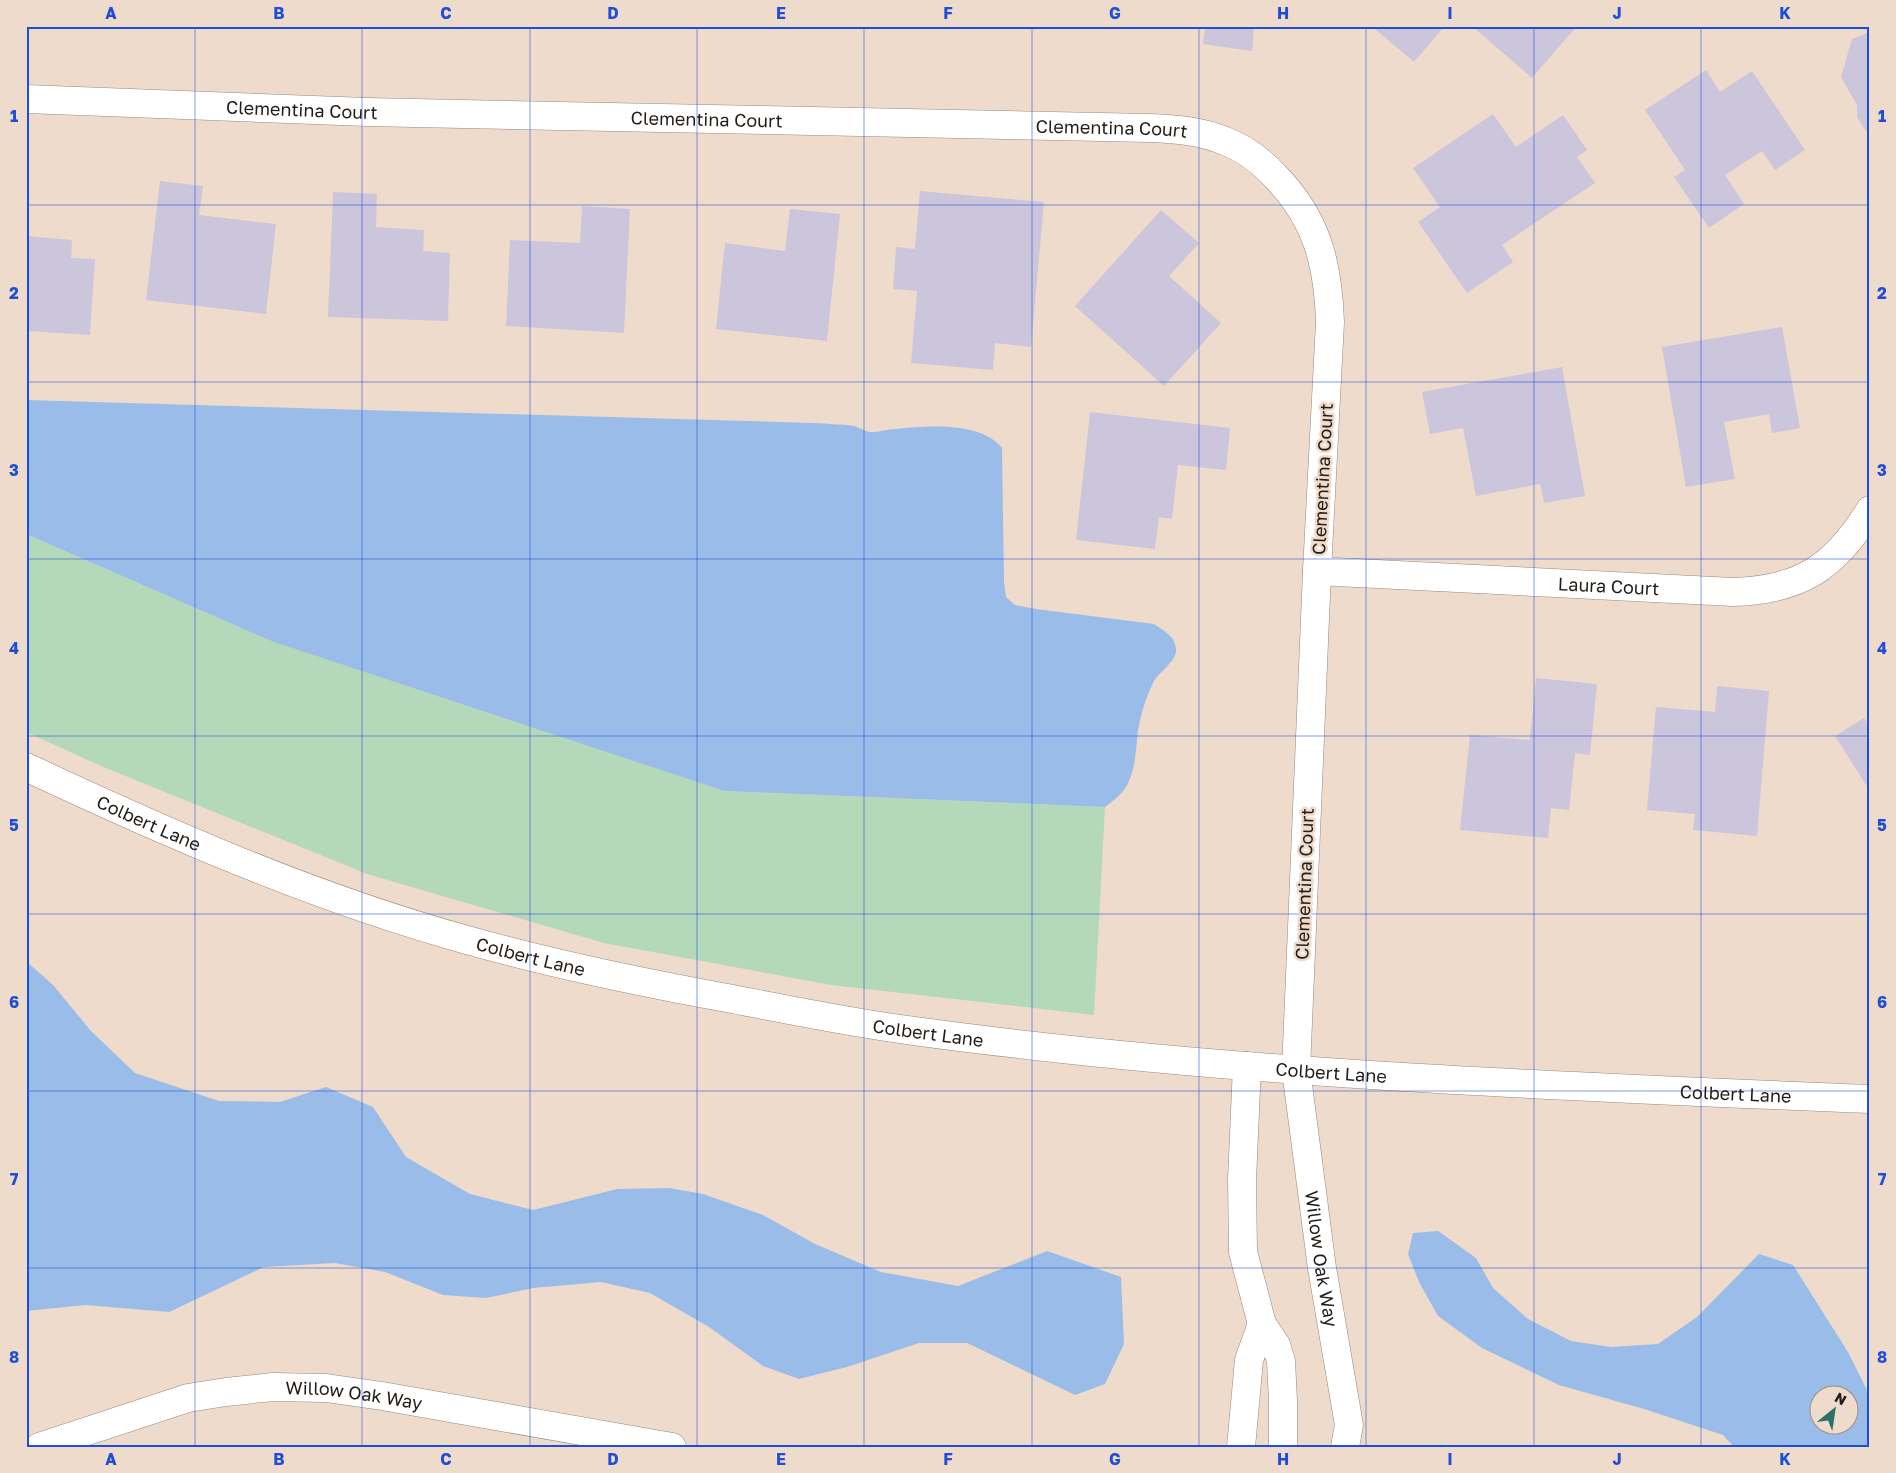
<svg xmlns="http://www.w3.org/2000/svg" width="1896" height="1473" viewBox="0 0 1896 1473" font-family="'Golos Text',sans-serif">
<rect width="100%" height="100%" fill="#efdbcc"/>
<path fill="#b4d9ba" d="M26 534 271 641 724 791 1105 807 1094 1015 831 985 604 943 367 874 101 766 26 732Z"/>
<path fill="#9abce8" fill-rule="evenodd" d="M26 400 812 423C825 424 841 424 854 426 859 427 864 431 869 432 877 433 887 429 896 429 927 426 980 421 1002 448L1004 582 1006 597 1015 605 1036 609 1154 624C1164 631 1175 636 1176 649 1177 662 1158 672 1153 683 1146 697 1141 714 1138 730 1136 747 1136 767 1128 783 1123 794 1114 800 1105 807L724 791 271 641 26 534Z
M26 961 53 985 91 1031 135 1073 219 1101 280 1102 326 1087 373 1107 406 1157 470 1194 533 1210 617 1189 669 1188 703 1194 763 1215 815 1244 881 1272 958 1286 1047 1251 1121 1277 1124 1344 1105 1384 1075 1395 967 1343H919L847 1367 799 1379 763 1366 709 1327 650 1293 601 1282 533 1288 486 1298 443 1295 385 1272 335 1263 264 1267 169 1312 85 1305 26 1311Z
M1438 1231 1476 1258 1493 1288 1528 1319 1571 1341 1611 1347 1658 1344 1697 1317 1759 1254 1793 1265 1848 1352 1870 1396V1447H1734L1723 1435 1644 1409 1559 1385 1482 1348 1438 1316 1419 1282 1408 1254 1413 1233ZM1818 1396H1848V1426H1818Z"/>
<path fill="#cbc6dc" d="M1205 26H1254L1252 51 1203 44Z
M1377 26H1445L1414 62 1375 29Z
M1472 26H1577L1532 78Z
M1870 32V138L1857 117V105L1841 77 1852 39Z
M1706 70 1720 92 1752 71 1805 150 1775 170 1762 151 1725 175 1744 204 1709 228 1674 177 1685 170 1645 110Z
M1493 114 1516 147 1563 115 1587 150 1577 157 1595 183 1502 245 1513 262 1467 293 1418 222 1440 207 1413 168Z
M160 181 203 186 199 215 276 224 266 314 146 300Z
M920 191 1044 202 1031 347 995 343 993 370 911 363 917 291 893 289 896 247 915 249Z
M333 192 377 194 376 227 424 230 423 251 450 253 448 321 328 317Z
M582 206 630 209 624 333 506 326 510 240 580 243Z
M790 209 840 214 827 341 716 329 725 243 785 251Z
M1161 210 1199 243 1169 276 1221 323 1164 386 1075 306Z
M26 236 72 240 71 258 95 259 90 335 26 331Z
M1782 327 1800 428 1772 433 1769 414 1724 422 1735 479 1686 487 1662 347Z
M1562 367 1585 496 1544 503 1540 484 1476 496 1463 428 1430 434 1422 392Z
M1090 412 1230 428 1226 470 1178 465 1172 519 1159 517 1155 549 1076 540Z
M1536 678 1597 684 1590 755 1575 753 1569 810 1551 808 1548 838 1460 830 1470 735 1530 740Z
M1717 686 1769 691 1757 836 1693 830 1695 814 1647 810 1656 707 1715 712Z
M1864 718 1870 727V791L1835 736Z"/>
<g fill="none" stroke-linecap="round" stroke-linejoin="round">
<defs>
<g id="minor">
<path id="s1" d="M26 99 367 112 1150 128C1176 129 1201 131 1225 141 1244 148 1262 162 1275 176 1317 219 1328 263 1330 322L1317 571 1296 1070 1322 1268 1349 1425 1345 1447"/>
<path id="s2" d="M1317 571 1733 592C1801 590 1835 567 1870 510"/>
<path id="s3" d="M26 767C169 834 315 898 467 940 553 964 639 982 727 998 789 1010 851 1023 914 1031 1230 1074 1551 1086 1870 1099"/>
<path d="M1247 1066 1242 1180 1243 1252 1262 1324 1276 1345 1281 1361 1283 1401V1447"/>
<path id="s4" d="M39 1447 188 1398 226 1392 273 1387 326 1388 382 1396 672 1447"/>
<path d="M1241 1447 1249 1360 1262 1324"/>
</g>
</defs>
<use href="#minor" stroke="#9a887a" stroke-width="29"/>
<use href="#minor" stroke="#fff" stroke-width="28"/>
</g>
<path fill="none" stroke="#1d4ed8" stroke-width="1" stroke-opacity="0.55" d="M195 26V1447M362 26V1447M530 26V1447M697 26V1447M864 26V1447M1032 26V1447M1199 26V1447M1366 26V1447M1534 26V1447M1701 26V1447M26 205H1870M26 382H1870M26 559H1870M26 736H1870M26 914H1870M26 1091H1870M26 1268H1870"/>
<g text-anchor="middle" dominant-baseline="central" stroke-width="5" stroke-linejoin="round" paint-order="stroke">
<g font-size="18" fill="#231c17" stroke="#efdbcc">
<text stroke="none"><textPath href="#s1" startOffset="276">Clementina Court</textPath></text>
<text stroke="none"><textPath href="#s1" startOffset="681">Clementina Court</textPath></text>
<text stroke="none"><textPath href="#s1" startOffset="1086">Clementina Court</textPath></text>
<text transform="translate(1322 479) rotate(-87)">Clementina Court</text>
<text stroke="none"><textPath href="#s2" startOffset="292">Laura Court</textPath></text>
<text stroke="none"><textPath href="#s3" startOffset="135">Colbert Lane</textPath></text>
<text transform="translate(1304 884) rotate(-88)">Clementina Court</text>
<text stroke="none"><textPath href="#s3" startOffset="540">Colbert Lane</textPath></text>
<text stroke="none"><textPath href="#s3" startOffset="945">Colbert Lane</textPath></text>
<text stroke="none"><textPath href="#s3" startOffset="1350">Colbert Lane</textPath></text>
<text stroke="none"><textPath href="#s3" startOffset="1755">Colbert Lane</textPath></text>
<text stroke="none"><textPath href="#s1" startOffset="2362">Willow Oak Way</textPath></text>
<text stroke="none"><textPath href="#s4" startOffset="324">Willow Oak Way</textPath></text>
</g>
</g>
<rect width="1896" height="1473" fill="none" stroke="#efdbcc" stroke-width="55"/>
<g transform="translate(1834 1410) rotate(30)"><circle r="24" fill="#efdbcc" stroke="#9d8f84"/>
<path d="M0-4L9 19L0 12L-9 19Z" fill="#2a7168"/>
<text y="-8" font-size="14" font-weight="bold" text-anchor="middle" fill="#231c17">N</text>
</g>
<rect x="28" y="28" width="1840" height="1418" fill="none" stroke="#1d4ed8" stroke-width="2"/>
<g font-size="16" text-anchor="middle" font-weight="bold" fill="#1d4ed8">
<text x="111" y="19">A</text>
<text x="279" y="19">B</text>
<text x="446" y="19">C</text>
<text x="613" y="19">D</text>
<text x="781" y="19">E</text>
<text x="948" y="19">F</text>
<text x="1115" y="19">G</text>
<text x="1283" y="19">H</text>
<text x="1450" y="19">I</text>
<text x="1617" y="19">J</text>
<text x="1785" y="19">K</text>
<text x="14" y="122">1</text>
<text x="1882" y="122">1</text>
<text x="14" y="299">2</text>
<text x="1882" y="299">2</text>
<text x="14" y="476">3</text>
<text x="1882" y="476">3</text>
<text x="14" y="654">4</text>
<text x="1882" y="654">4</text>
<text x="14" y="831">5</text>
<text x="1882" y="831">5</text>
<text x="14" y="1008">6</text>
<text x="1882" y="1008">6</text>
<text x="14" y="1185">7</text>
<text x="1882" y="1185">7</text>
<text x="14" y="1363">8</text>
<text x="1882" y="1363">8</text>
<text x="111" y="1465">A</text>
<text x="279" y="1465">B</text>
<text x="446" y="1465">C</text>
<text x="613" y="1465">D</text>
<text x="781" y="1465">E</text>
<text x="948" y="1465">F</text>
<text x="1115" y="1465">G</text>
<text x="1283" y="1465">H</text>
<text x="1450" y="1465">I</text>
<text x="1617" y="1465">J</text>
<text x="1785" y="1465">K</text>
</g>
</svg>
